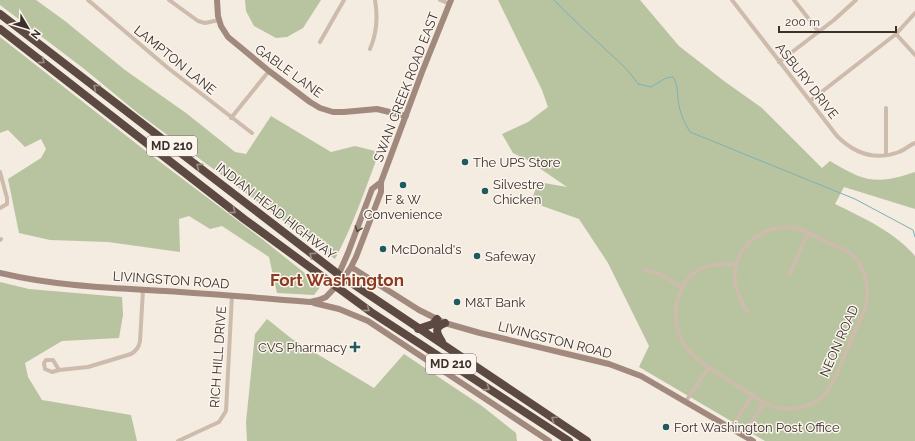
<svg xmlns="http://www.w3.org/2000/svg" width="915" height="441" viewBox="0 0 915 441" font-family="Raleway,sans-serif">
<rect width="100%" height="100%" fill="#f4ebe1"/>
<path fill="#b8c4a0" d="M0 0H36L65 21 125 70 186 113 235 152 246 154 271 116 331 152 355 146 379 152C366 188 353 225 335 259L139 114 83 68 0 5Z
M245 0H321L303 28 287 37 276 38 254 26 246 11Z
M498 0H640L679 46 724 81 762 108 822 168 830 161C865 182 876 185 915 172V209L844 187 835 204C862 217 896 233 915 256V441H765L639 367 649 346 608 263 579 219 531 202 538 182 567 187 529 161 513 153 502 134 528 122 548 107 542 90Z
M0 37 147 152 262 239 321 286 314 295 277 293 269 257 222 226 210 229 189 216 179 219 180 252 108 242 50 240 19 233 8 179 41 158 46 149 41 139 25 147 8 130 0 133Z
M0 282 29 289 122 297 123 315 119 338 62 341 25 363 28 377 42 400 131 415 137 441H0Z
M267 319 292 339 374 388 404 354 482 406 516 433 517 441H247L246 422 255 334Z"/>
<g fill="none" stroke-linecap="round" stroke-linejoin="round">
<path stroke="#7fb0b2" stroke-width="1" d="M554 0C570 17 587 32 604 48 616 59 629 70 638 84L651 87 666 78 673 77C678 85 677 91 678 99 679 111 684 122 690 132L855 199 913 230 915 237"/>
<path stroke="#cdbbac" stroke-width="4" d="M88 0 168 68 252 133
M169 0 198 21 205 23 219 20
M440 0 450 4
M732 0 837 136C854 153 875 161 899 152 905 150 909 145 915 143
M794 0 819 32
M896 34 915 55
M320 42 344 0
M370 49C377 33 378 17 375 0
M779 62 834 20 856 0
M810 101 896 34 915 13
M231 118 269 71
M886 155V108
M0 172 7 198V204L0 208
M0 240 1 239
M735 265C719 262 699 265 688 279 671 301 671 331 691 353 704 367 723 376 738 386 754 396 770 410 790 409 802 409 817 403 825 394 833 385 837 372 842 362 849 344 857 327 865 309 870 289 867 267 850 253 843 248 833 245 825 241 816 237 804 229 794 228 762 223 732 248 735 281 736 292 742 303 747 312
M645 271C658 270 671 281 682 287
M789 275 808 233
M46 360H53L59 370 52 372 45 369 44 363Z
M59 370 88 367 131 354C137 350 139 347 140 341L143 290
M686 401 709 367
M731 428 753 395
M743 435 764 403
M178 441 219 422 226 411 232 295"/>
<path stroke="#a18a7d" stroke-width="6" d="M217 0 218 16 221 26 228 37 269 71 310 102 320 108 333 112H344L377 109 406 116
M351 267 419 310 445 323 480 333 609 364 641 376 753 441
M0 273C54 286 110 288 165 291 214 294 262 298 310 302L319 300 326 297 344 278 351 267 356 257 381 192V182L422 72 451 0
M337 278 348 253 372 189 381 182
M314 303 339 309 368 321 549 441"/>
<path stroke="#5c4a42" stroke-width="8" d="M0 14 338 274 587 441
M0 29 244 219 371 312 569 441
M418 329 433 324 437 319
M442 342C437 333 433 328 445 323"/>
</g>
<defs><path id="oneway-chevron" d="M-2-3.5L2.5 0L-2 3.5" fill="none" stroke-width="1.6" stroke-linecap="round" stroke-linejoin="round"/></defs>
<g stroke="#9c8e87">
<use href="#oneway-chevron" transform="translate(42 61) rotate(37)"/>
<use href="#oneway-chevron" transform="translate(96 87) rotate(-142)"/>
<use href="#oneway-chevron" transform="translate(199 166) rotate(-143)"/>
<use href="#oneway-chevron" transform="translate(233 211) rotate(37)"/>
<use href="#oneway-chevron" transform="translate(312 255) rotate(-143)"/>
<use href="#oneway-chevron" transform="translate(367 309) rotate(36)"/>
<use href="#oneway-chevron" transform="translate(487 388) rotate(33)"/>
<use href="#oneway-chevron" transform="translate(554 419) rotate(-146)"/>
</g>
<use stroke="#544640" href="#oneway-chevron" transform="translate(358 229) rotate(110)"/>
<g fill="#1f5a5e" stroke="#fbf5ee" stroke-width="1.5">
<circle cx="465" cy="162" r="4"/>
<circle cx="403" cy="185" r="4"/>
<circle cx="485" cy="191" r="4"/>
<circle cx="383" cy="249" r="4"/>
<circle cx="477" cy="256" r="4"/>
<circle cx="457" cy="302" r="4"/>
<path d="M353 341h4v4h4v4h-4v4h-4v-4h-4v-4h4z"/>
<circle cx="666" cy="427" r="4"/>
</g>
<g text-anchor="middle" dominant-baseline="central" stroke-width="3" stroke-linejoin="round" paint-order="stroke">
<g fill="#fbf5ee" stroke="#756b66" stroke-width="1">
<rect x="147" y="136" width="50" height="20" rx="3"/>
<rect x="426" y="354" width="50" height="20" rx="3"/>
</g>
<g font-size="12" font-weight="bold" fill="#3b302b">
<text x="172" y="146">MD 210</text>
<text x="451" y="364">MD 210</text>
</g>
<g font-size="13" fill="#3b302b" stroke="#fbf5ee">
<text transform="translate(175 60) rotate(39)">LAMPTON LANE</text>
<text transform="translate(289 71) rotate(36)">GABLE LANE</text>
<text transform="translate(807 81) rotate(52)">ASBURY DRIVE</text>
<text transform="translate(406 87) rotate(-69)">SWAN CREEK ROAD EAST</text>
<text transform="translate(276 211) rotate(38)">INDIAN HEAD HIGHWAY</text>
<text transform="translate(171 280) rotate(4)">LIVINGSTON ROAD</text>
<text transform="translate(555 340) rotate(14)">LIVINGSTON ROAD</text>
<text transform="translate(839 341) rotate(-66)">NEON ROAD</text>
<text transform="translate(218 357) rotate(-86)">RICH HILL DRIVE</text>
</g>
<g font-size="13" fill="#3b302b" stroke="#fbf5ee" text-anchor="start">
<text x="473" y="162">The UPS Store</text>
<text x="493" y="184">Silvestre<tspan x="493" dy="15">Chicken</tspan></text>
<text x="403" y="199" text-anchor="middle">F &amp; W<tspan x="403" dy="15">Convenience</tspan></text>
<text x="391" y="249">McDonald's</text>
<text x="485" y="256">Safeway</text>
<text x="465" y="302">M&amp;T Bank</text>
<text x="347" y="347" text-anchor="end">CVS Pharmacy</text>
<text x="674" y="427">Fort Washington Post Office</text>
</g>
<g font-size="17" font-weight="bold" fill="#8c3b22" stroke="#fbf5ee">
<text x="337" y="280">Fort Washington</text>
</g>
</g>
<g transform="translate(28 28) rotate(128)" stroke="#fbf5ee" stroke-width="3" paint-order="stroke">
<path d="M0-3L7 15L0 10L-7 15Z" fill="#3b302b"/>
<text y="-6" font-size="11" font-weight="bold" text-anchor="middle" fill="#3b302b">N</text>
</g>
<path d="M779 26v6h117v-6" fill="none" stroke="#3b302b" stroke-width="2"/>
<text x="785" y="26" font-size="12" fill="#3b302b" stroke="#fbf5ee" stroke-width="3" paint-order="stroke">200 m</text>
</svg>
